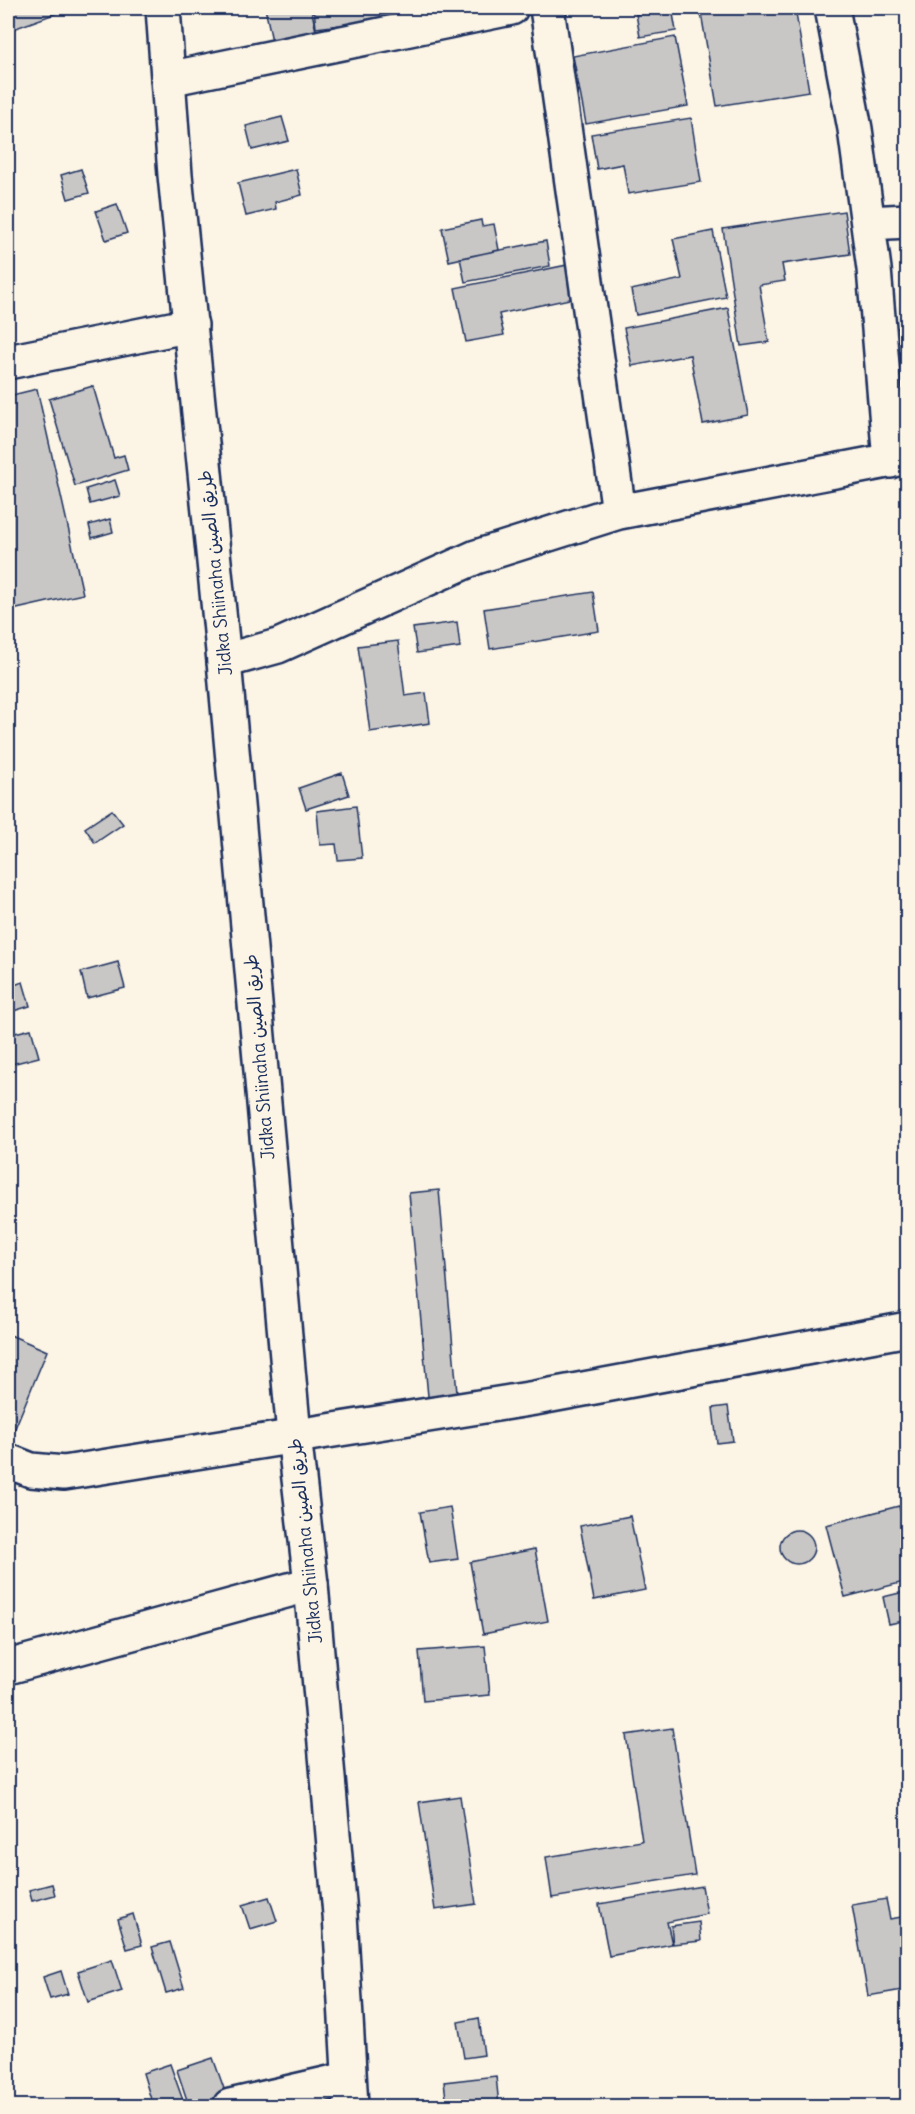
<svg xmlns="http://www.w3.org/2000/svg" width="915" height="2114" viewBox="0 0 915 2114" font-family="Delius,'Playpen Sans Arabic',sans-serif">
<rect width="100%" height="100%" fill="#fcf5e5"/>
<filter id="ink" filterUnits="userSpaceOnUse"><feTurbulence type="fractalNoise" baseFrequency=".0167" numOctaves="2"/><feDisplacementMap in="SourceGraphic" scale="12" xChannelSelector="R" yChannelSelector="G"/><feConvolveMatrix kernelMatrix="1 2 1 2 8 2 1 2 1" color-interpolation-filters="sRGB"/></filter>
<g filter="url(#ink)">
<path fill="#c8c7c6" stroke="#1b2f5e" stroke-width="1.5" d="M8 8H68V9L8 31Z
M265 8H311L316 31 272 41Z
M314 8H405L407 17 316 28Z
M672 8 676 31 640 37 636 14Z
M735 8H795L809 91 717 106 701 13Z
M675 37 688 106 586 124 573 56Z
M282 117 289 141 252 150 246 126Z
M691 118 701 182 628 194 623 164 597 169 591 134Z
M81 169 89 193 68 199 61 175Z
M296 169 302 195 275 202 276 209 246 216 238 183Z
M117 204 127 233 106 240 96 211Z
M844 211 850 254 782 264 785 281 759 285 769 342 741 346 723 229Z
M481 220 482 226 494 224 499 250 449 261 442 228Z
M713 231 726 297 636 315 631 290 682 279 673 239Z
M546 241 550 266 465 282 460 258Z
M577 263 584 296 499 314 504 335 466 342 455 288Z
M728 308 748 415 703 424 690 355 632 366 624 328Z
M908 365V390L904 391 899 366Z
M93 386 114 458 124 455 128 470 75 486 49 399Z
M37 389 83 594 8 611V396Z
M115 480 120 496 90 504 86 489Z
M110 519 113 532 92 538 89 525Z
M593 592 599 631 490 649 484 609Z
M457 622 460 647 417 653 413 628Z
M398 641 405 696 426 693 430 723 370 732 358 646Z
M342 773 349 795 306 809 299 788Z
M356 806 362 858 338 860 336 844 320 845 317 811Z
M112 810 123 824 95 843 85 828Z
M118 962 125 988 87 998 81 972Z
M23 982 30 1006 10 1012 15 1033 31 1029 39 1057 8 1065V987Z
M439 1190 458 1404 429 1407 409 1193Z
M8 1334 47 1351 8 1445Z
M728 1406 733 1441 717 1443 713 1408Z
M899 1506 908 1540V1581L845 1597 826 1525Z
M450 1507 458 1559 429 1563 420 1512Z
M630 1516 645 1590 594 1600 580 1526Z
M780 1547a17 17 0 1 1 34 0a17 17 0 1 1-34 0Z
M535 1549 548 1621 483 1634 470 1562Z
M908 1591V1620L889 1624 883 1597Z
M485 1646 490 1695 423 1701 419 1651Z
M672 1728 695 1875 552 1898 546 1857 642 1841 626 1735Z
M460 1796 476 1904 435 1910 419 1802Z
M52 1884 55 1895 32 1901 29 1890Z
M702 1886 707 1914 667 1922 672 1944 609 1956 599 1904Z
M269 1897 277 1921 250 1929 242 1905Z
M886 1899 890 1919 908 1916V1989L868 1996 852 1905Z
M133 1914 142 1945 127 1949 118 1919Z
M699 1922 701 1941 673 1944 671 1926Z
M170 1942 184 1988 166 1993 152 1947Z
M112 1960 122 1991 88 2002 78 1971Z
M61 1971 68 1994 50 1999 43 1977Z
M479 2018 484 2055 464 2058 458 2022Z
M213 2058 227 2097 198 2106H189L177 2070Z
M170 2064 185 2106H153L143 2073Z
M496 2076 499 2106H447L444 2082Z"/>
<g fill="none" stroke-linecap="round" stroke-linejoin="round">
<defs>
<path id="minor" d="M547 8 619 512
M832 8 855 129 874 269 890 461
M168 79 511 8
M868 223 908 221
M8 362 191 325
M224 661 278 646 476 557 619 512 908 457
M8 1461 31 1470 64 1473 535 1398 908 1329
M8 1667 311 1584
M230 2106 347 2079"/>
<path id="major" d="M163 8 175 175 224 661 294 1435 311 1584 340 1914 351 2106"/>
</defs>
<use href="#minor" stroke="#1b2f5e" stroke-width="38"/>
<use href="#major" stroke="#1b2f5e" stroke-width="38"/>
<use href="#minor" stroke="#fcf5e5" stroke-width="33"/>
<use href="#major" stroke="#fcf5e5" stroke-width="33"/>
</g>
</g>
<g text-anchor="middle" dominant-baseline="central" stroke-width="4.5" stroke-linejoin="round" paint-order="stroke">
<g font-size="18" fill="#1b2f5e" stroke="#fcf5e5">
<text transform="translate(215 573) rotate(-96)">Jidka Shiinaha طريق الصين</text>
<text transform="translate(259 1057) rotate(-95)">Jidka Shiinaha طريق الصين</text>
<text transform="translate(305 1541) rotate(-96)">Jidka Shiinaha طريق الصين</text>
</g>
</g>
<rect width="915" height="2114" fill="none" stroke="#fcf5e5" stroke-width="30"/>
<rect x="15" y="15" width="885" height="2084" fill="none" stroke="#1b2f5e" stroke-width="2" filter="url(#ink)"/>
</svg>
